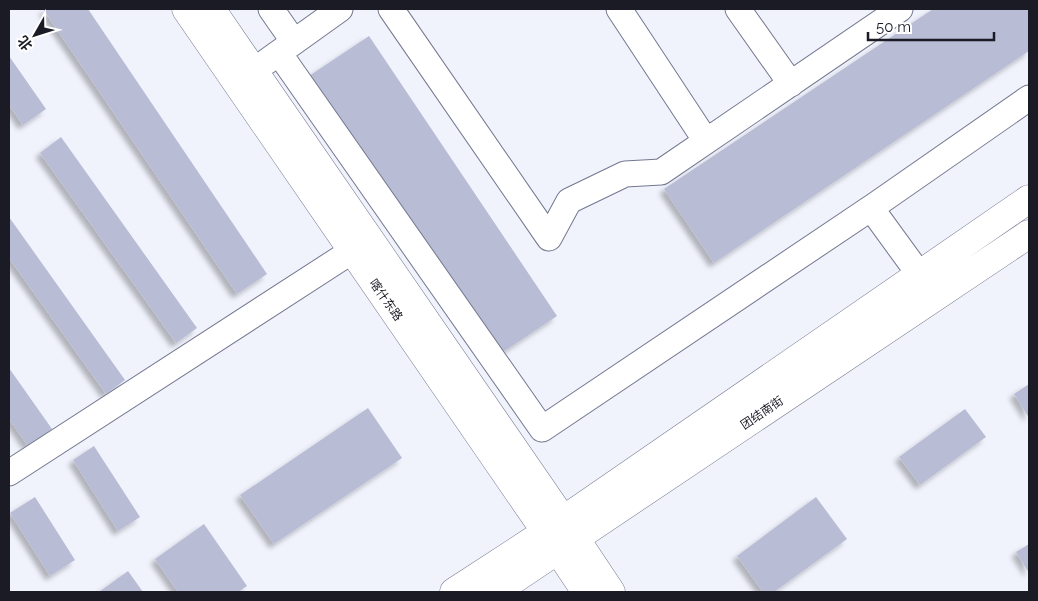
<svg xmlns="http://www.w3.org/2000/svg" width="1038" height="601" viewBox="0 0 1038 601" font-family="Raleway,'Noto Sans SC',sans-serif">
<defs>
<filter id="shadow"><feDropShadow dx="-4.5" dy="4.5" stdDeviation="2.5" flood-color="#0004"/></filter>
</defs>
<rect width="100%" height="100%" fill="#f0f2fc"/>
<path fill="#b8bcd4" filter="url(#shadow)" d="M43 9H88L267 274 237 294Z
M933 9H1029V51L714 263 664 189Z
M369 36 557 316 497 356 309 76Z
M9 56 46 109 23 125 9 105Z
M61 137 197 328 176 343 40 153Z
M9 217 125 380 106 394 9 258Z
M9 368 52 429 28 446 9 419Z
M1029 384V418L1014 394Z
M368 408 402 458 274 544 240 495Z
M965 409 986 437 920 485 899 457Z
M94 446 140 517 118 531 73 460Z
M35 497 75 560 50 576 10 513Z
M816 497 847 539 774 592H763L737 556Z
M204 524 247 586 238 592H178L155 559Z
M1029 544V573L1016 552Z
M128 571 143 592H99Z"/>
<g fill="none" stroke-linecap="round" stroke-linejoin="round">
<defs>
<path id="minor" d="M271 9 294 42
M391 9 549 238 569 201 625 174 661 172 900 9
M619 9 706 141
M738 9 791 84
M279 53 542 429 871 208
M266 62 340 9
M919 274 871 208 1029 98
M9 473 352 251"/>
<path id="major" d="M186 9 546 532 586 592
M211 9 563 520 611 592
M454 592 546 532 1029 199
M495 592 1029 234"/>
</defs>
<use href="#minor" stroke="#74788f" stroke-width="27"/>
<use href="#major" stroke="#74788f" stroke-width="29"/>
<use href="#minor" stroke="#fff" stroke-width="25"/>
<use href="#major" stroke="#fff" stroke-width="28"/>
</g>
<g text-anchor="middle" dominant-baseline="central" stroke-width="5" stroke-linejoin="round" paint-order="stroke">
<g font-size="12" fill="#1a1b24" stroke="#fff">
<text transform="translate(386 300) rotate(55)">喀什东路</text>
<text transform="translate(762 413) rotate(-34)">团结南街</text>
</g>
</g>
<rect width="1038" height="601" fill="none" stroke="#1a1b24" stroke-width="20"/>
<g transform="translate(35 35) rotate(231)" stroke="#ffffff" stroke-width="4" paint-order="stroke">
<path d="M0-4L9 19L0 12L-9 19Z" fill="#1a1b24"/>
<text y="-8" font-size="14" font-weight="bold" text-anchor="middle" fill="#1a1b24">北</text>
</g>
<path d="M868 32v8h126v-8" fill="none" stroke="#1a1b24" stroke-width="2.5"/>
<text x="876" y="32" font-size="15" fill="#1a1b24" stroke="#ffffff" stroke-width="4" paint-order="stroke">50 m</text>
</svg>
